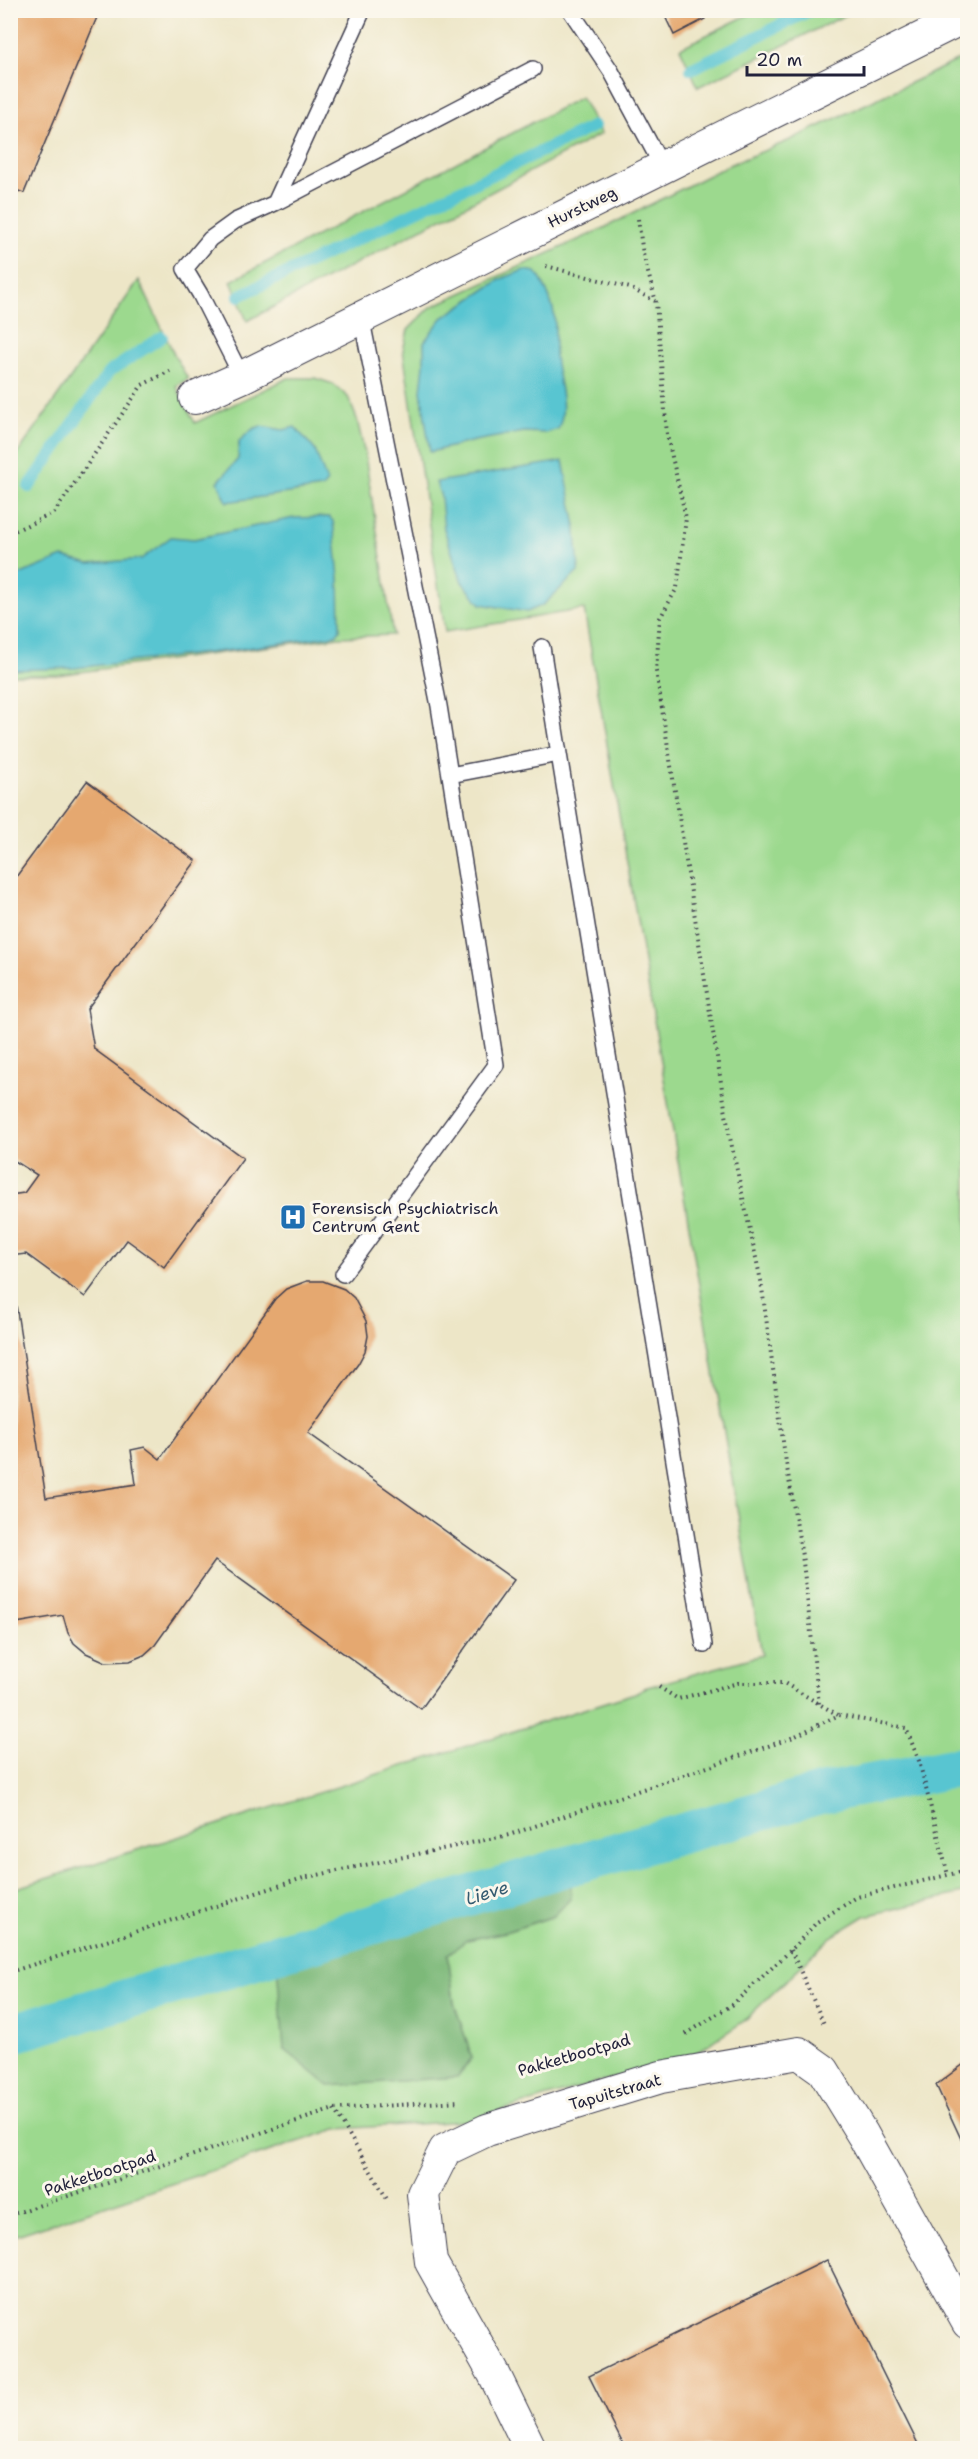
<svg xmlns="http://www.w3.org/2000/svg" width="978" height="2459" viewBox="0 0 978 2459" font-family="'Shantell Sans',sans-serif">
<rect width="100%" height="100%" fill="#fbf7ec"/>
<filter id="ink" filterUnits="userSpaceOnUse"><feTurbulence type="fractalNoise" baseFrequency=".0167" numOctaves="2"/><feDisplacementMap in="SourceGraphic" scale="12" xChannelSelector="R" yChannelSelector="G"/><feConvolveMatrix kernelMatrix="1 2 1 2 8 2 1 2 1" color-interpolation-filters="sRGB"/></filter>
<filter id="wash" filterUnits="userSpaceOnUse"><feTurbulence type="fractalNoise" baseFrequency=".008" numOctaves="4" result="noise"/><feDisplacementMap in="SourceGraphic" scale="24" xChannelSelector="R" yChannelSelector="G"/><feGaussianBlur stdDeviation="1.35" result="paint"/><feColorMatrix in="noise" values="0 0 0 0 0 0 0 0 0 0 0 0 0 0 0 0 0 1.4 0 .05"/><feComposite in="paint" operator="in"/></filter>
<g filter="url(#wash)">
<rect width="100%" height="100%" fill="#ede6c7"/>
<path fill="#9cd98e" stroke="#5f7e64" stroke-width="1.5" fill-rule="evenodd" d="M756 11V10L854 11 698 87 680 48Z
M967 56V1892L865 1916 831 1937 744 2021 693 2055 465 2121 337 2129 11 2237 10 1890 635 1693 644 1688 762 1655 584 609 445 632 403 350 408 330 431 307 602 229 729 165 788 141ZM554 1916 505 1932 466 1940 448 1954 454 2003 472 2058 276 1954Z
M581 97 601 134 247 321 231 281Z
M139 280 175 356 188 379 176 386 195 423 288 378H315L333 384 348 397 357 419 365 455 393 635 339 637 57 675H11V463Z"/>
<path fill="#7db979" stroke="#506e5a" stroke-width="1.5" d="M558 1869 571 1879V1898L554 1916 505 1932 467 1940 448 1954 454 2003 472 2058 457 2077 329 2086 284 2049 276 1954Z"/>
<path fill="#58c5d1" stroke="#3d7486" stroke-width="1.5" d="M524 270 536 272C545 284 549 295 553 309 557 324 554 341 555 356 557 380 569 406 558 429L546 433 524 432 474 441 430 452 421 391 424 365V342L442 318 501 279Z
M261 426 283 430 295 427 315 450 327 482 322 488 227 502 218 482 238 459 239 441 253 429Z
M563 461 575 521 579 571 543 605 527 612 481 604 462 582 444 529 441 497 436 482Z
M329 517 333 521 339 578 340 630 336 635 233 650 75 668 11 670V578L63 557 89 564 141 559 171 537 194 539 294 518Z"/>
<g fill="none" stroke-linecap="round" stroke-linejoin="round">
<path stroke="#58c5d1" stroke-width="12" d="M691 69 811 10
M239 296 594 126
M29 487 109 372 162 337"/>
<path stroke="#58c5d1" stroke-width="40" d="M10 2034 558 1869 820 1794 968 1765"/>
</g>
<g id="blocks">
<path fill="#e5a86f" d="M10 10H100L24 193 10 188Z
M662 10H701L705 19 674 35Z
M87 781 196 861 87 1009 94 1049 243 1158 164 1267 127 1240 85 1297 26 1254 10 1256V1195L24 1193 37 1175 10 1158V885Z
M12 1279 46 1498 136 1484 131 1450 145 1447 160 1459 275 1299 286 1289 307 1281H323L344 1289 354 1298 366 1321 368 1336 365 1351 358 1364 308 1433 514 1580 421 1709 215 1561 155 1645 144 1655 130 1661 106 1662 86 1653 74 1643 68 1633 63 1615 10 1624Z
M968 2061V2154L936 2085Z
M827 2260 920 2448H625L589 2376Z"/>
</g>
</g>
<g filter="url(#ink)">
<use href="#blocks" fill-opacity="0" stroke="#403f50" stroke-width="1.5"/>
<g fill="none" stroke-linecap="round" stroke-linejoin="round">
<defs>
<path id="service" d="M570 10 611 71 662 166
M275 203 363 10
M242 377 200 294 185 269 210 239 235 221 275 203 533 69
M542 647 559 754
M450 775 559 754 704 1645
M343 1274 496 1065 439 706 361 316"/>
<path id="minor" d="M195 398 242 377 968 15
M530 2448 494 2374 431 2262 423 2194 445 2150 487 2130 661 2077 799 2053 823 2070 863 2135 968 2323"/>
</defs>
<use href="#service" stroke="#403f50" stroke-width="18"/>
<use href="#minor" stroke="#403f50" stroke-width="34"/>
<path stroke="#403f50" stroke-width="4" stroke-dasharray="1.5 4.5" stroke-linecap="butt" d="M638 219 643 254 656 302 667 435 686 518 677 588 660 618 656 671 729 1133 761 1281 785 1456 803 1562 819 1704
M546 266 630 288 655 301
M10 533 54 513 142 385 170 371
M659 1687 678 1699 738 1683H784L838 1715
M791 1950 825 2026
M10 1972 303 1878 509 1835 789 1739 839 1715 906 1728 919 1761 948 1875
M686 2034 732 2005 791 1950 817 1922 857 1897 968 1870
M334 2109 387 2199
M10 2215 334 2109 460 2101"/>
<use href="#service" stroke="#fff" stroke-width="15"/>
<use href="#minor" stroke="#fff" stroke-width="32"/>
</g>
</g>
<defs>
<symbol id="hospital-square" viewBox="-11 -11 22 22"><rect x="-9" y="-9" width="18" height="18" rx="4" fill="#1f6fb2" stroke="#fbf7ec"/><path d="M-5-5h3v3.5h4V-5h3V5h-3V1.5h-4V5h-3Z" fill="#fff"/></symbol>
</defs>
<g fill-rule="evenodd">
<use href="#hospital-square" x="278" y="1202" width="30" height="30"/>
</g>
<g text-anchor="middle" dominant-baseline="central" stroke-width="6" stroke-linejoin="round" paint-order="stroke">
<g font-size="16" fill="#22223b" stroke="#fbf7ec">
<text transform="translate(582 207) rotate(-26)">Hurstweg</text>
<text transform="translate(574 2055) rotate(-16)">Pakketbootpad</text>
<text transform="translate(615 2092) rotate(-16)">Tapuitstraat</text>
<text transform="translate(100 2173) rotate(-18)">Pakketbootpad</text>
</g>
<g font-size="16" fill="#22223b" stroke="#fbf7ec" text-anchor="start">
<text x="312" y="1208">Forensisch Psychiatrisch<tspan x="312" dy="18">Centrum Gent</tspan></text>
</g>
<g font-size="18" font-style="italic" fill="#355b70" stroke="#fbf7ec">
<text transform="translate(487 1893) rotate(-17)">Lieve</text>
</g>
</g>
<rect width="978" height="2459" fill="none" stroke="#fbf7ec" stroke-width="36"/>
<path d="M747 66v9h117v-9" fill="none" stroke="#22223b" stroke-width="3"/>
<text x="756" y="66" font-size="18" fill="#22223b" stroke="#fbf7ec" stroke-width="4.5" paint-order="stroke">20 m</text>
</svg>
